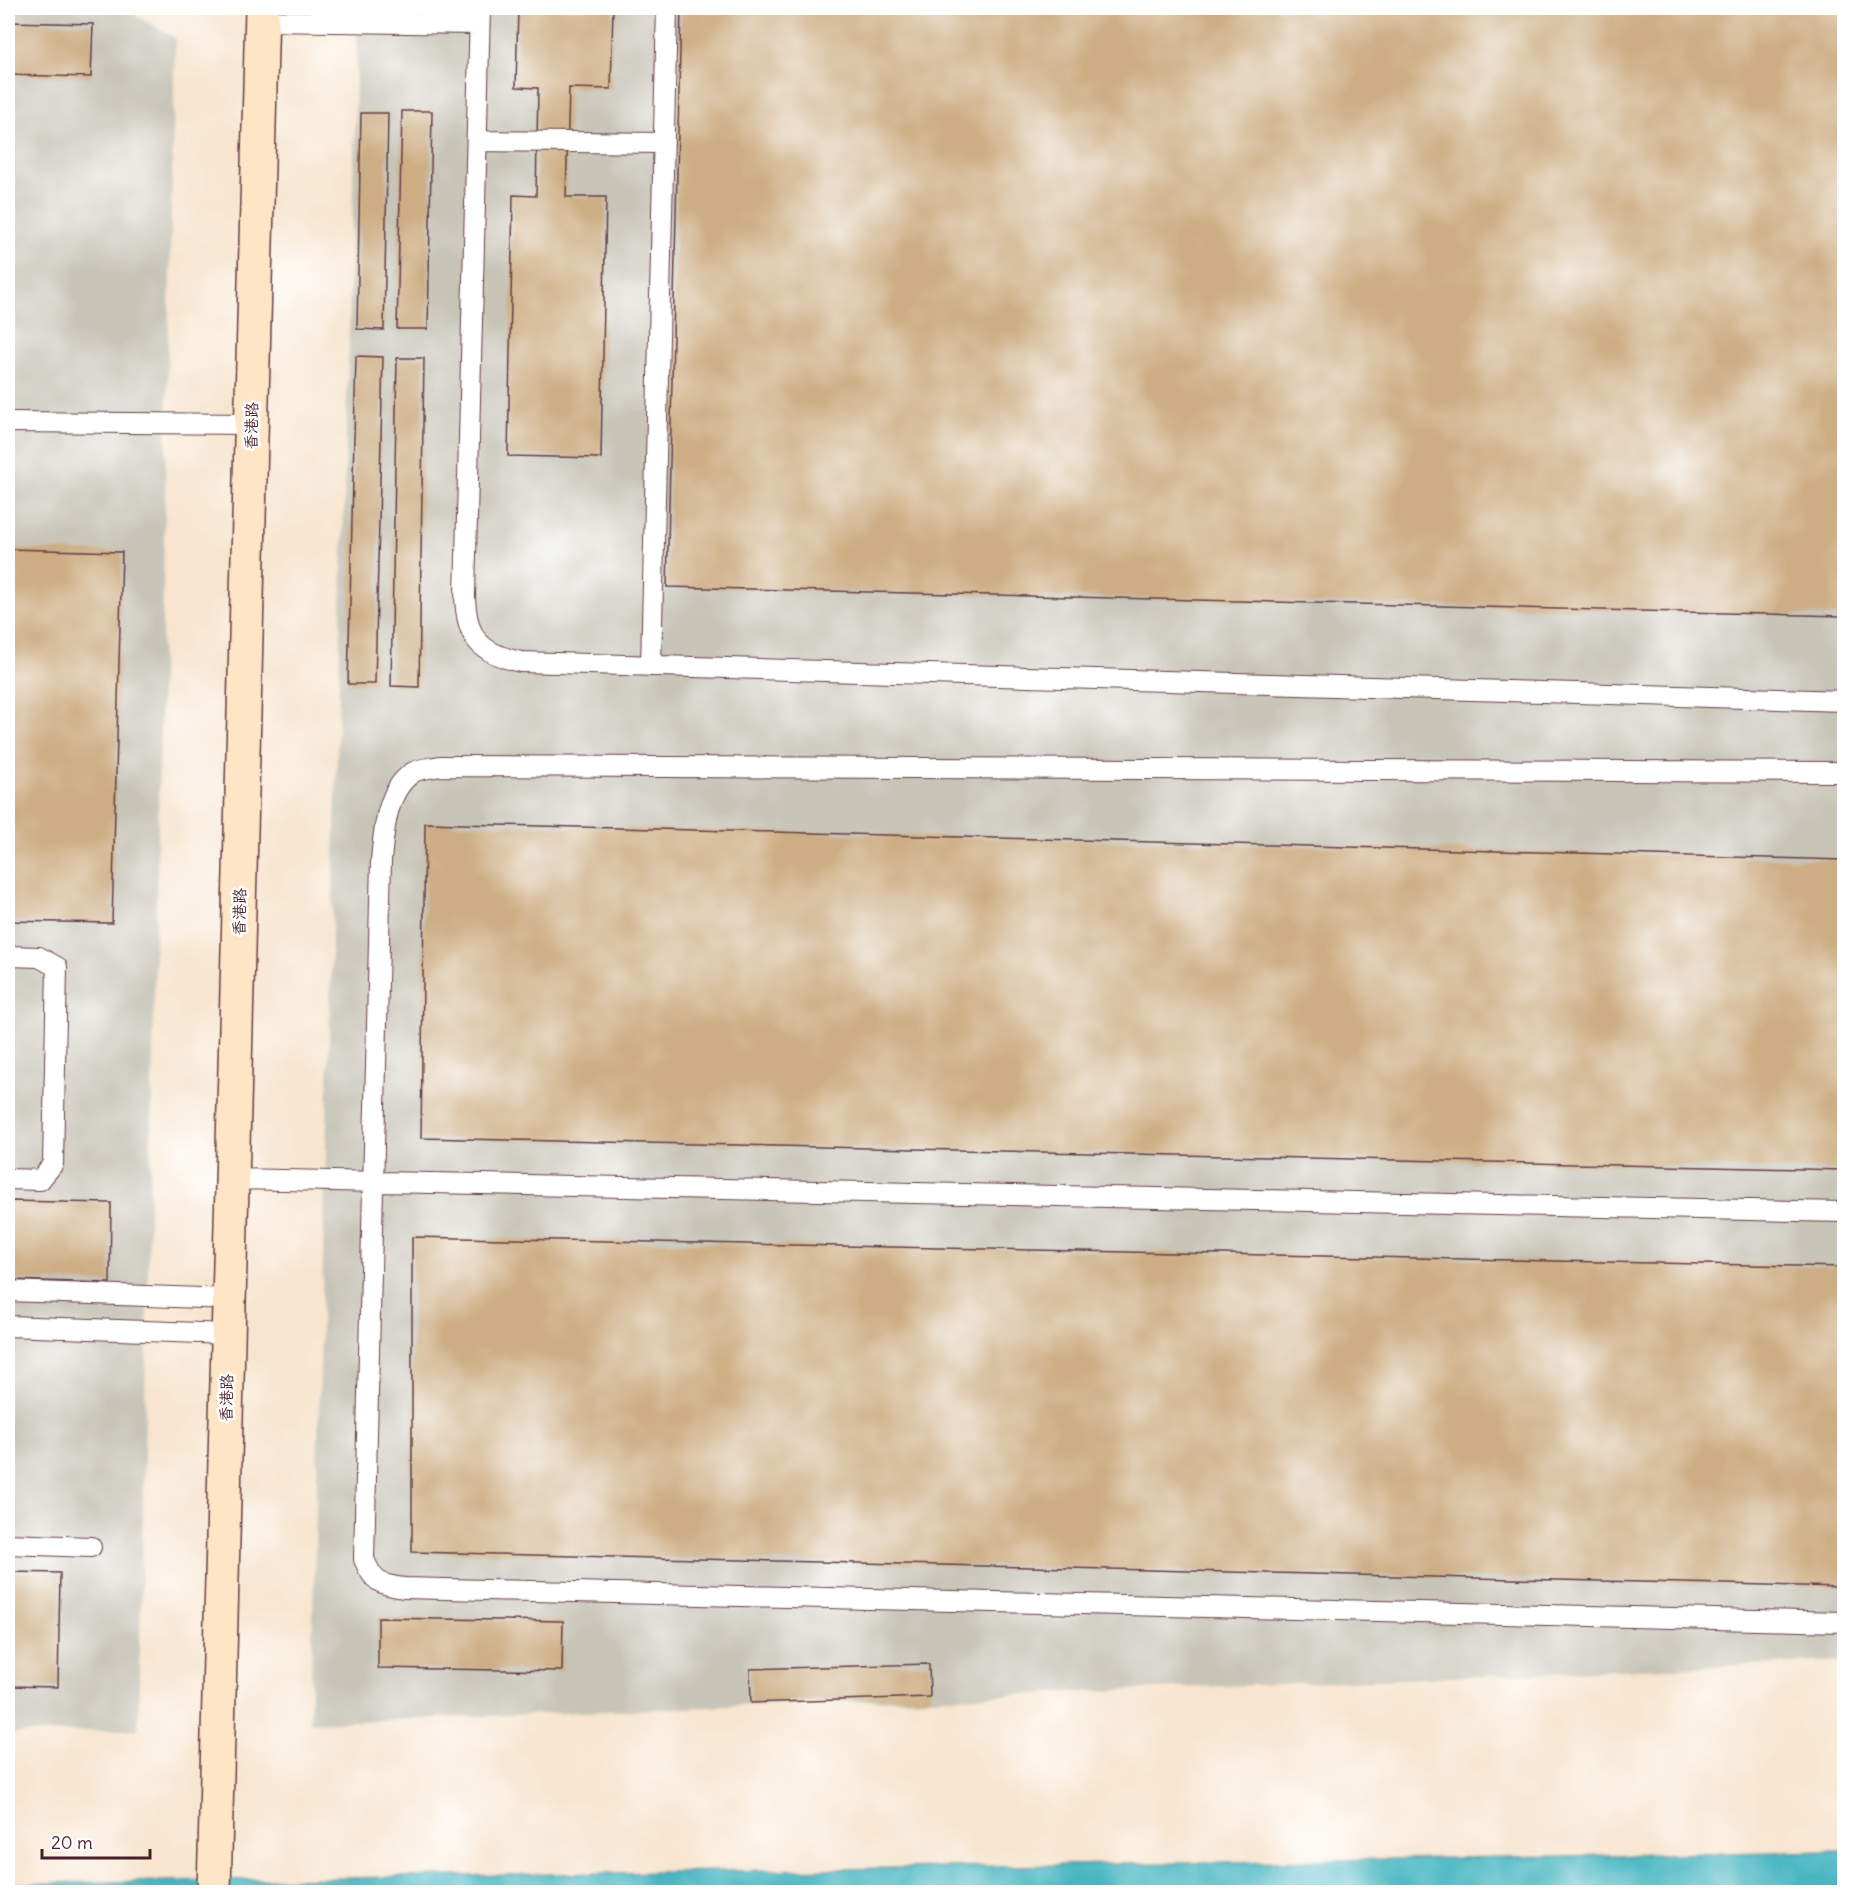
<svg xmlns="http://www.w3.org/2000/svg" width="1852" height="1900" viewBox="0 0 1852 1900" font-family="Delius,'LXGW WenKai TC',sans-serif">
<rect width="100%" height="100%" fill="#fff"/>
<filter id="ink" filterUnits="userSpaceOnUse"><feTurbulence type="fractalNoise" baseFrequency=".0167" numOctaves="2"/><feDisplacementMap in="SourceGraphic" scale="12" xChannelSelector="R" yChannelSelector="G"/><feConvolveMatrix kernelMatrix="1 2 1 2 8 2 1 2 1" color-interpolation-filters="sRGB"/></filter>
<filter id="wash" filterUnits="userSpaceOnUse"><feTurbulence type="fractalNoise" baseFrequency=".008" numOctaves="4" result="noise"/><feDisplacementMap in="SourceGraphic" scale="24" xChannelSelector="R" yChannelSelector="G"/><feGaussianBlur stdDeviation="1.35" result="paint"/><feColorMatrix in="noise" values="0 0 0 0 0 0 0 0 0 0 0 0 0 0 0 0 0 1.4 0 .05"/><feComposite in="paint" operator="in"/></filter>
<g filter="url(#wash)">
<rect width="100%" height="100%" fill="#f7e5cf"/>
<path fill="#c8c4b8" d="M8 8H123L175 38 138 1729 8 1734Z
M358 8H1844V1661L310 1723Z"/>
<path fill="#47b6c1" stroke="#486a76" stroke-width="1.5" d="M1844 1851V1892H8V1884Z"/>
<g id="blocks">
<path fill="#cdae84" d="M518 8H613L611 89 569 88 566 197H606L601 458 508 456 513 195 536 196 538 88 516 87Z
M681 8H1844V616L667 587Z
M8 22 93 24 91 77 8 75Z
M402 111H432L428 329H397Z
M361 113H388L384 330 357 329Z
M356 356 383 357 375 684H348Z
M397 358H424L419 687 391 686Z
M8 549 122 552 112 923 8 921Z
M425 823 1844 860V1170L421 1138Z
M8 1201 111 1203 110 1283 8 1280Z
M412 1237 1844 1267V1587L412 1552Z
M8 1572 60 1573 58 1687 8 1686Z
M378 1618 563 1621 562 1671 378 1668Z
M929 1664 930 1697 751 1703 750 1669Z"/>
</g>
</g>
<g filter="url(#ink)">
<use href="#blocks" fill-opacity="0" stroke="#643d44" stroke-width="1.5"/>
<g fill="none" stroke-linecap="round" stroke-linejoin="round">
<defs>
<path id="lane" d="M480 8 465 595C466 638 479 653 521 662L1844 701
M262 21 479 24
M477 141 664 143
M8 422 251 424
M651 666 667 8
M1844 772 440 766C432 768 419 768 412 773 386 791 384 831 381 860L364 1559C373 1582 380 1585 404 1588L1844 1622
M8 956 39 957 57 967 53 1164 40 1180 8 1179
M232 1179 1844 1212
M8 1291 229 1299
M8 1326 228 1334
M8 1544 91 1547"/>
<path id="secondary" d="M214 1892 262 8"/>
</defs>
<use href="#lane" stroke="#643d44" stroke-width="22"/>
<use href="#secondary" stroke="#643d44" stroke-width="36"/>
<use href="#lane" stroke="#fff" stroke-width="20"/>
<use href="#secondary" stroke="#fde5c5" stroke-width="33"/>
</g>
</g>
<g text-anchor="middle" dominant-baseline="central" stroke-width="5" stroke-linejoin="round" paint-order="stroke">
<g font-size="16" fill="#4a1f2b" stroke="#fff">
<text transform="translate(251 426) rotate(-89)">香港路</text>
<text transform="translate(239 912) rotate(-89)">香港路</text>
<text transform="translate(226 1398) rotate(-89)">香港路</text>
</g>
</g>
<rect width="1852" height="1900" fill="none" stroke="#fff" stroke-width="30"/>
<path d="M42 1849v9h108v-9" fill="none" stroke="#4a1f2b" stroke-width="3"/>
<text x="51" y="1849" font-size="18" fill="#4a1f2b" stroke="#ffffff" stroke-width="4.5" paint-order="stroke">20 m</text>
</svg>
